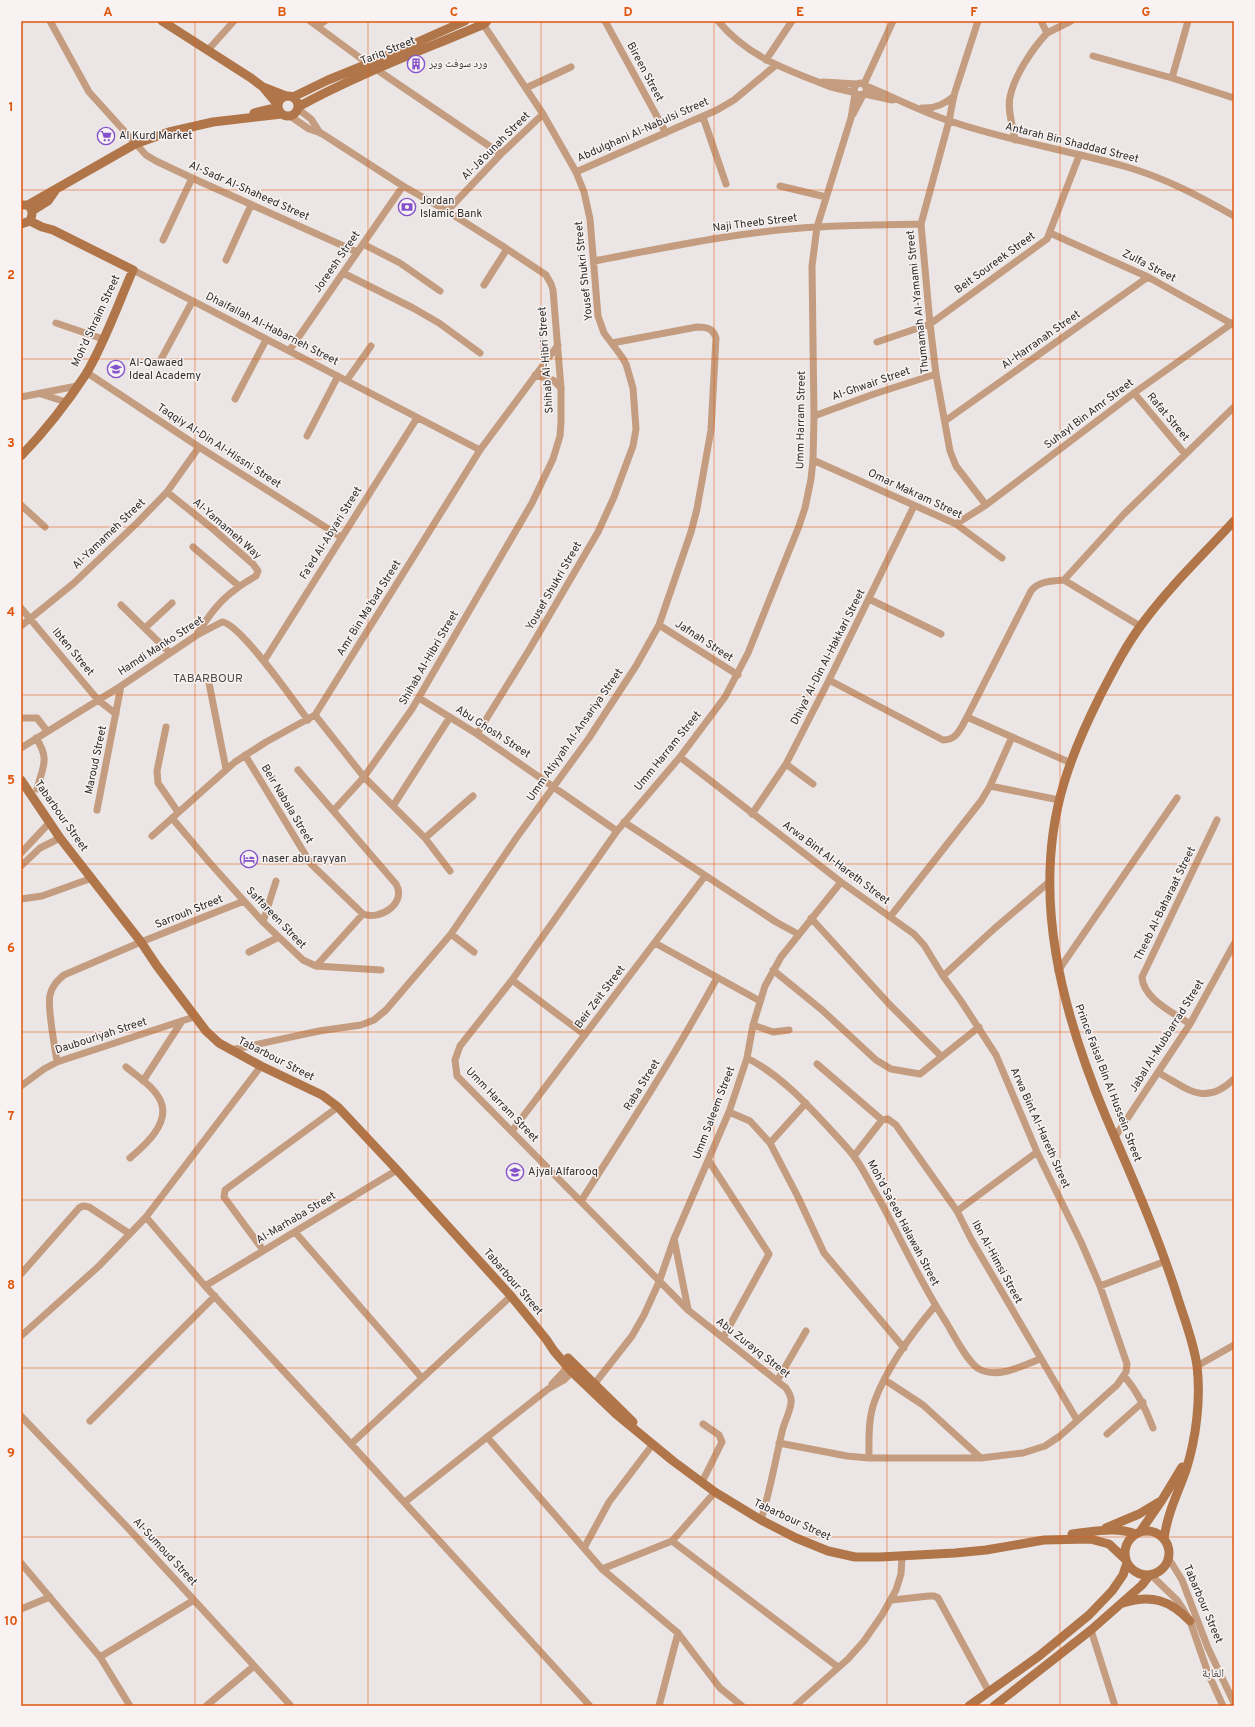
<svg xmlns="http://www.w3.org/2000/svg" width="1255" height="1727" viewBox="0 0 1255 1727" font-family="Overpass,'Noto Naskh Arabic',sans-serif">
<rect width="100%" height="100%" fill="#ebe6e5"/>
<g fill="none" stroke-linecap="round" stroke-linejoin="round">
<path stroke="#c49c7f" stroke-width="7" d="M50 21 89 92 146 155 156 161 192 178 357 252
M310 21 367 63 501 154
M605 21 666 133
M718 21C749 58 788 70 831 87 840 90 851 90 858 95L865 94 866 91V86L861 83 857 84 854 88 855 93
M978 21 954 95 949 121 921 224 930 324 936 374 950 451 956 466 986 505
M318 26 325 21
M1047 33 1071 21
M208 50 234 21
M1093 56 1172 78 1234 98
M766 60 792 21
M1172 78 1188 21
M823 82 857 84
M864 84 893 21
M866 86C894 97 921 112 950 121 1008 141 1068 150 1127 167 1165 178 1199 196 1234 216
M526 88 571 67
M865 94 892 100
M922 108C935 109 945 104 954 96
M298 109 311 119 320 133
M853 114 863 95
M290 116 309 129 321 133 403 186 447 211 504 247 546 275 551 284 553 290 561 388V422L560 436 553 459 532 503 412 709 364 777 334 810
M703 117 726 184
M1015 140C1013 126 1007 110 1010 97 1014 76 1033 48 1047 33L1041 21
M576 172 717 110 734 100 776 65
M780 186 826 197
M447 211 501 154 543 114
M1050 233 1148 277 1234 325
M163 240 192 178
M363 244 400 263 440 291
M226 260 251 205
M594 261C668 247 742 231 817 227 852 225 887 225 921 224
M133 270 480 450
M343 273 413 308 439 323 480 353
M484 285 507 249
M56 323 103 339
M877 342 930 324 1047 239 1079 156
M289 351 403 186
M159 363 192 302
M86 372 199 447 341 537
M535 375 553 380 561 388
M347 380 371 346
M1134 393 1185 454
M41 394 66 402
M21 397 77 386
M235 399 266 340
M814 416 874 394 936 374
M945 421 1148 277
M307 436 338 376
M813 460 956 524 1002 558
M167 492 213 529 253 564 258 571 256 576C228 592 215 605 198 633
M21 505 45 527
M956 524 986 505 1134 393 1234 322
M193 547 239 586
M1064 580 1124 514 1234 407
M869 599 941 634
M121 605 170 653
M21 608 98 700 116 714
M659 625 738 675
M21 626 74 583 137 523 167 492 199 447
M145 628 172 603
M264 661 417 418
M829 680 943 740C957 740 961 728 967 717L1031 591C1038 581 1052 581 1064 580L1140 626
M209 683 226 769
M419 698 477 734 617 831
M315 715 364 777 425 838 450 871
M21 718H37L47 731
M166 727 157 771 158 783 178 812
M477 734 529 650 598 532 614 497 633 446 636 429 633 388 626 364 622 357 604 333 598 316 590 219 584 192 576 172 543 114 481 21
M1012 737 1071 763
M36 738C50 759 43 766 37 789
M21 748 121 686 197 635 222 622C240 623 295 703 308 720
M245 755 311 864 363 914C380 921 407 903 396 884L298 770
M680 757 841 882 914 934 924 945 943 976 961 1001 996 1055 1037 1152 1081 1242 1100 1286 1127 1364 1126 1372 1117 1385 1060 1436 1045 1446 1023 1453 981 1458H869L847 1456 779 1443
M786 764 813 784
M990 786 1059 800
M393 806 450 717
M97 810 121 686
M752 814 786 764 829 680 914 506
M172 818 209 862 263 922 303 960 316 966 381 970
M624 822 776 922 798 934
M152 836 235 762 266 742 315 715 480 450 558 345
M425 838 473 796
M21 853 50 822
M21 866 40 848 60 838
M21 899 42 896 92 878
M890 917 981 801 990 786 1012 737 967 717
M811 918 889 1004 941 1056
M263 922 276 881
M451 934 474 952
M655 943 760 1001
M249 952 277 938
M316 966 363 914
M773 970 822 1010 876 1060 891 1069 920 1074 979 1027
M1058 971 1177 798
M943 976 995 928 1048 883
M512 980 585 1035
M1190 1024C1174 1013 1143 999 1142 977L1217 820
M753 1025 773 1032 789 1030
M231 1050 319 1031 361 1025 374 1020 386 1010 451 934 517 837 589 738 636 666 659 625 691 532 697 509 711 430 716 338C713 328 706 327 697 327L612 343
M747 1058C780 1075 804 1101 829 1128 837 1137 846 1146 853 1155 863 1168 870 1184 878 1197 901 1239 920 1282 946 1322 954 1335 967 1362 979 1369 998 1379 1022 1366 1040 1359
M57 1062C55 1048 47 1007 50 995 52 986 57 981 64 975L141 942 244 901
M817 1064 882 1120
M126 1067C138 1077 155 1087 161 1102 170 1124 144 1146 130 1158
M1159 1073C1188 1089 1205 1107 1234 1079
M143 1081 182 1021
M21 1086 44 1069 57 1062 194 1017
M729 1112 750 1121 770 1143 798 1197 824 1253 904 1348
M512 1131 705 876
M1115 1137 1190 1024 1234 944
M770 1143 806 1103
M854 1156 882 1120 888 1119 896 1125 957 1211 971 1239 1077 1420
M709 1161 769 1254 723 1338
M581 1201C628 1128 675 1055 717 978
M957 1211 1037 1152
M146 1217 205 1286 351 1444 590 1706
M295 1232 422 1378
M674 1239 688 1309
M263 1250 224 1197 225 1190 338 1107
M21 1274 79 1208 83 1206 89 1207 130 1234
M205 1286 397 1170
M1100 1286 1166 1261
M21 1336 99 1266 146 1217 261 1066
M1197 1366 1234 1345
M1124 1376C1138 1392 1145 1408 1153 1428
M885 1380 923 1405 981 1458
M777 1381 806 1331
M552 1384 571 1364
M592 1387 632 1336 644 1315 659 1282 674 1239 729 1112 747 1058 753 1025 765 986 781 957 841 882
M21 1416 127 1527 291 1706
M90 1421 215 1296
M1107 1434 1143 1402
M487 1437 602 1569 678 1633 720 1688 742 1706
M351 1444 511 1296
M869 1458C869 1439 868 1418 875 1400 887 1368 913 1332 935 1306
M702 1482 722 1442 719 1435 703 1424
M405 1502 548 1389 564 1380 575 1369
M761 1520C770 1491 775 1462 782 1432 784 1422 790 1413 791 1403 792 1397 789 1393 786 1388L688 1310 457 1076 455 1060 460 1046 512 980 617 831 680 757 725 697 748 653 799 526 805 508 811 479 813 460 814 416 812 266 817 227 851 118 855 94
M672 1541 838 1667
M584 1548 609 1502 653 1444
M1169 1559 1182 1580 1208 1648 1234 1703
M21 1563 100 1657 130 1706
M602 1569 672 1541 715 1492
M1151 1575 1177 1600 1183 1609 1190 1621 1208 1673 1223 1706
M892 1600 929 1596H934L938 1598 989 1692
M21 1609 50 1597
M1091 1630 1115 1706
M100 1657 194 1600
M206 1706 254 1666
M659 1706 678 1633
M795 1706 848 1659 864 1641 882 1615 896 1590 901 1574 902 1556"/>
<path stroke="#b0764a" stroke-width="9" d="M162 21 251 78 263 87 286 96
M263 87 278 105
M278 106a10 10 0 1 1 20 0a10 10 0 1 1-20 0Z
M293 97 328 80 375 61 465 21
M298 107C358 74 421 51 484 24L487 21
M254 113 278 107
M21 205H28C33 210 33 214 30 221L21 224
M28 205 135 144 169 132 213 122 282 114
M32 211 48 201 55 191
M21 456C45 431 67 403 86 374 105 342 118 304 133 270L53 230 42 227 30 221
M21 780 60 838 141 942 157 966 206 1031 219 1043 261 1066 322 1095 338 1107 397 1170 511 1296 546 1339 554 1351 572 1372 616 1414 673 1461 715 1492 761 1520 796 1538 828 1551 855 1557H880L955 1553 986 1550 1044 1540 1090 1539 1109 1544 1125 1559
M568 1358 633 1422
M1106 1528 1139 1514 1159 1502
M1125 1553a22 22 0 1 1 44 0a22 22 0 1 1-44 0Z
M1140 1532 1162 1500 1182 1467
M1072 1534C1093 1532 1115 1526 1136 1534
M1164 1539C1167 1514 1178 1493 1186 1470 1196 1439 1201 1399 1197 1366 1194 1344 1186 1323 1179 1302 1160 1240 1132 1177 1106 1117 1062 1012 1030 895 1064 783 1073 753 1086 724 1100 696 1113 671 1125 647 1142 624 1169 587 1203 555 1234 521
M1123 1603C1151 1594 1170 1600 1190 1621
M969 1706 1039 1656 1089 1615 1112 1591 1123 1575 1127 1563
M994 1706 1091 1630 1142 1585 1149 1576"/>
</g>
<path fill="none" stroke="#df570e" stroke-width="1" stroke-opacity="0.55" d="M195 21V1706M368 21V1706M541 21V1706M714 21V1706M887 21V1706M1060 21V1706M21 190H1234M21 359H1234M21 527H1234M21 695H1234M21 864H1234M21 1032H1234M21 1200H1234M21 1368H1234M21 1537H1234"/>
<defs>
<symbol id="building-ring" viewBox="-11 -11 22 22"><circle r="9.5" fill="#f8f3f2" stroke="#8452ca" stroke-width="1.5"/><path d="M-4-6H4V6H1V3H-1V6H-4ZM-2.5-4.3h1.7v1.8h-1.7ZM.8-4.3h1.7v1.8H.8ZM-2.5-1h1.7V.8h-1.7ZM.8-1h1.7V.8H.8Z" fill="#8452ca"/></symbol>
<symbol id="supermarket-ring" viewBox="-11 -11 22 22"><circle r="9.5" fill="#f8f3f2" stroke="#8452ca" stroke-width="1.5"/><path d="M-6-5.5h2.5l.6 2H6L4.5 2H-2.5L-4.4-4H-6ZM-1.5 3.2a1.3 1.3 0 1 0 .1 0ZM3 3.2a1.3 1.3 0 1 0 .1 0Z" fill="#8452ca"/></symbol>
<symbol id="bank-ring" viewBox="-11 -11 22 22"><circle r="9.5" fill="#f8f3f2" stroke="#8452ca" stroke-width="1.5"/><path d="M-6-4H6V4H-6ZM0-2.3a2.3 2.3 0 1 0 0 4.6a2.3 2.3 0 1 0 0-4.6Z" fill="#8452ca"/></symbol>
<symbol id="school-ring" viewBox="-11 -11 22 22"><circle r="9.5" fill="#f8f3f2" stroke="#8452ca" stroke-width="1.5"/><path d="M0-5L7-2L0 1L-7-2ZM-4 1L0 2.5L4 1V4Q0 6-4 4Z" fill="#8452ca"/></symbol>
<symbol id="hotel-ring" viewBox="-11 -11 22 22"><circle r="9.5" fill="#f8f3f2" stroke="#8452ca" stroke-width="1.5"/><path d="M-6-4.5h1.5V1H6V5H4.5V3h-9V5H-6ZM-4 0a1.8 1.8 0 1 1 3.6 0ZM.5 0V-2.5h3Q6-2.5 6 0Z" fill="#8452ca"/></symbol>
</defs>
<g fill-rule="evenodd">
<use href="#building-ring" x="406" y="54" width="20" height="20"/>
<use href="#supermarket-ring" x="96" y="126" width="20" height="20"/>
<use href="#bank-ring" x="397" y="197" width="20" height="20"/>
<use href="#school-ring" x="106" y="359" width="20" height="20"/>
<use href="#hotel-ring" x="239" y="849" width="20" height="20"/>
<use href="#school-ring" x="505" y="1162" width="20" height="20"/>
</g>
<g text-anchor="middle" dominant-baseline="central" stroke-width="3" stroke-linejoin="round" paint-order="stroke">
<g font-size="11" fill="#2e2d2c" stroke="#f8f3f2">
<text transform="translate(388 51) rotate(-22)">Tariq Street</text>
<text transform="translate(645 72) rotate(62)">Bireen Street</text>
<text transform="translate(643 130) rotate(-24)">Abdulghani Al-Nabulsi Street</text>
<text transform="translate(1072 143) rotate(14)">Antarah Bin Shaddad Street</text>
<text transform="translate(496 146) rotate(-45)">Al-Ja’ounah Street</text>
<text transform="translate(249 191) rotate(24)">Al-Sadr Al-Shaheed Street</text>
<text transform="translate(755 223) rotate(-7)">Naji Theeb Street</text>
<text transform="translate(337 262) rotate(-55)">Joreesh Street</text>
<text transform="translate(995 263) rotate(-36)">Beit Soureek Street</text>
<text transform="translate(1149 266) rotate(27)">Zulfa Street</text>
<text transform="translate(584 271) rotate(-96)">Yousef Shukri Street</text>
<text transform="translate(918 302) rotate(-96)">Thumamah Al-Yamami Street</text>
<text transform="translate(96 321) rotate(-65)">Moh'd Shraim Street</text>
<text transform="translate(272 329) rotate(27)">Dhaifallah Al-Habarneh Street</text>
<text transform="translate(1041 340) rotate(-35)">Al-Harranah Street</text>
<text transform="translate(546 360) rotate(-94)">Shihab Al-Hibri Street</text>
<text transform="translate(871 384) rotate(-19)">Al-Ghwair Street</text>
<text transform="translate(1089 414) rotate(-37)">Suhayl Bin Amr Street</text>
<text transform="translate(1168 417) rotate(50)">Rafat Street</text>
<text transform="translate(801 420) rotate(-89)">Umm Harram Street</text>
<text transform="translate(219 446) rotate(33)">Taqqiy Al-Din Al-Hissni Street</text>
<text transform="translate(915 494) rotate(25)">Omar Makram Street</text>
<text transform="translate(227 529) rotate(41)">Al-Yamameh Way</text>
<text transform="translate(331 533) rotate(-58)">Fa’ed Al-Abyari Street</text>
<text transform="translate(109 534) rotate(-44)">Al-Yamameh Street</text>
<text transform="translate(554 586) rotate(-60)">Yousef Shukri Street</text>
<text transform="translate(369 608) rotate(-58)">Amr Bin Ma’bad Street</text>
<text transform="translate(704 641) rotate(33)">Jafnah Street</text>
<text transform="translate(161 646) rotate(-33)">Hamdi Manko Street</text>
<text transform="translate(73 652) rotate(50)">Ibten Street</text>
<text transform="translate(828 657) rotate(-63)">Dhiya’ Al-Din Al-Hakkari Street</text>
<text transform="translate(429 658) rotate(-60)">Shihab Al-Hibri Street</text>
<text transform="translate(493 732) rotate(33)">Abu Ghosh Street</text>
<text transform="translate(575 735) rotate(-55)">Umm Atiyyah Al-Ansariya Street</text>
<text transform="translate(668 751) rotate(-51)">Umm Harram Street</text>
<text transform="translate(96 760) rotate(-78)">Maroud Street</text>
<text transform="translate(287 804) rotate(59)">Beir Nabala Street</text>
<text transform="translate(61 816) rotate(55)">Tabarbour Street</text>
<text transform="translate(836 863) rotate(37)">Arwa Bint Al-Hareth Street</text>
<text transform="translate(1165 904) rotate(-64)">Theeb Al-Baharaat Street</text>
<text transform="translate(189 912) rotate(-22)">Sarrouh Street</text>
<text transform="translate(276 918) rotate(46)">Saffareen Street</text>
<text transform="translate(600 997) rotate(-53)">Beir Zeit Street</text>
<text transform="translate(101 1036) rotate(-18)">Daubouriyah Street</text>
<text transform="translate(1167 1036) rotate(-58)">Jabal Al-Mubbarrad Street</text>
<text transform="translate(276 1059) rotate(27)">Tabarbour Street</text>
<text transform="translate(1108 1083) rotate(69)">Prince Faisal Bin Al Hussein Street</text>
<text transform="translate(642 1085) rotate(-58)">Raba Street</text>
<text transform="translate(502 1105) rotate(46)">Umm Harram Street</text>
<text transform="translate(714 1113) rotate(-69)">Umm Saleem Street</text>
<text transform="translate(1040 1128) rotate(66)">Arwa Bint Al-Hareth Street</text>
<text transform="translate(296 1218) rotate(-31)">Al-Marhaba Street</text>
<text transform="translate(903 1223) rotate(62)">Moh’d Sa’eeb Halawah Street</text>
<text transform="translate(997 1262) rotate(61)">Ibn Al-Himsi Street</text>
<text transform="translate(513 1282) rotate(49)">Tabarbour Street</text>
<text transform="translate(753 1348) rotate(38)">Abu Zurayq Street</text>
<text transform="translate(792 1520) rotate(25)">Tabarbour Street</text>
<text transform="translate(165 1552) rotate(47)">Al-Sumoud Street</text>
<text transform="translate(1203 1604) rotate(67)">Tabarbour Street</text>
</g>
<g font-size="11" fill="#2e2d2c" stroke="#f8f3f2" text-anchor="start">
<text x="429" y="64">ورد سوفت وير</text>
<text x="119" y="136">Al Kurd Market</text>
<text x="420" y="201">Jordan<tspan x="420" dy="13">Islamic Bank</tspan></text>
<text x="129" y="363">Al-Qawaed<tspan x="129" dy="13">Ideal Academy</tspan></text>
<text x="262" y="859">naser abu rayyan</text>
<text x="528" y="1172">Ajyal Alfarooq</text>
</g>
<g font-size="12" fill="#4b4846" stroke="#f8f3f2">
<text x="208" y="679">TABARBOUR</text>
<text x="1213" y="1674">الغابة</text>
</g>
</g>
<rect width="1255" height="1727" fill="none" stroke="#f8f3f2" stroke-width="44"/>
<rect x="22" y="22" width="1211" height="1683" fill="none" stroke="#df570e" stroke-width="1.5"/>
<g font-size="13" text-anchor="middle" font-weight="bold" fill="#df570e">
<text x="108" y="16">A</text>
<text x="282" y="16">B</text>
<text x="454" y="16">C</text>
<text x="628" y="16">D</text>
<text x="800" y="16">E</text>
<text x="974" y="16">F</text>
<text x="1146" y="16">G</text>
<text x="11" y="111">1</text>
<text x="11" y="279">2</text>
<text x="11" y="447">3</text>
<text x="11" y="616">4</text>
<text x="11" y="784">5</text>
<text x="11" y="952">6</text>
<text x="11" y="1120">7</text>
<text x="11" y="1289">8</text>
<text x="11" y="1457">9</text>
<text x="11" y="1625">10</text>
</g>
</svg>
